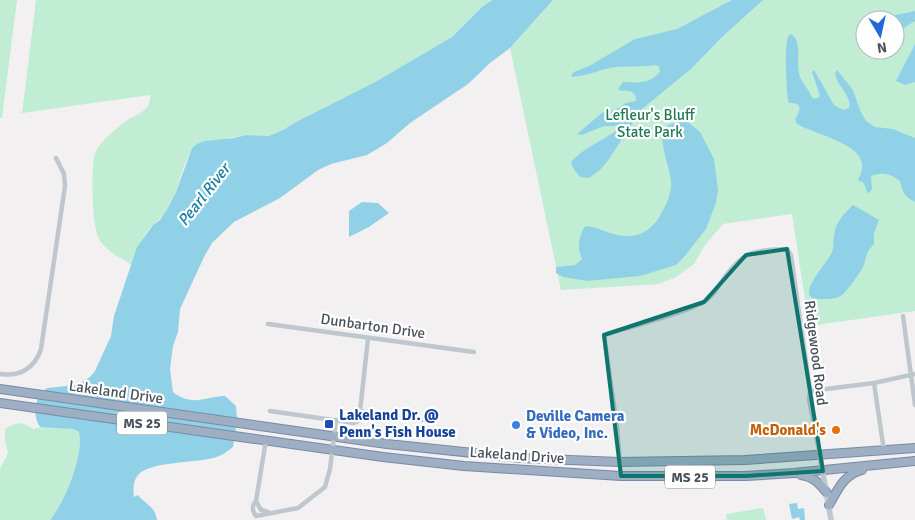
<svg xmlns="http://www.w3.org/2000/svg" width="915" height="520" viewBox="0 0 915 520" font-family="Signika,sans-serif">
<rect width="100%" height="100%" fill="#f2f0f0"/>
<path fill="#c2edd5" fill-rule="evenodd" d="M0 0H17L2 118H0Z
M36 0H492L482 7 452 37 375 82 296 122 283 130 269 136 246 135 225 139 192 148C182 167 179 188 169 207 165 214 160 219 154 224 142 235 136 251 132 265 121 258 106 251 99 239 92 228 90 162 96 151 101 141 118 127 126 121 138 113 151 112 150 95L22 113Z
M553 0H915V311L809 326 792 214 723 224 705 245 694 264 676 277 659 284 561 290 510 48ZM865 20H895V50H865Z
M22 423 34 429C45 425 69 426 79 432 84 455 65 502 50 520H0V469L8 453 5 441V429L11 425Z
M763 508 766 520H727L726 514Z"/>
<path fill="#91d1e7" d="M492 0H553L510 48 490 63 468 84 410 123 387 143 367 155 331 164 318 170 280 198 234 222 212 243 204 257 180 309 178 332 173 346 170 369 173 392C192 407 204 397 225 396L236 406 237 420 233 447C227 452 221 456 213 458 196 463 150 461 138 475 133 481 133 489 134 497L138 495C146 505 155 506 157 520H50C65 502 84 455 79 432L73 429 40 427C31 412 35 399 47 388L77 385 90 377 95 371 111 336 114 316 137 247 153 225 160 220 168 208 176 192 192 148 197 144 205 141 234 138 246 135 269 136 283 130 296 122 375 82 452 37 482 7Z
M732 0H763L722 37 692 68 642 109 609 159 601 169 589 178 580 177 573 168 571 162C583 148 602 141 617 130V126H604L582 135 577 134 603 112 615 110 626 103 636 101C637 91 628 90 621 91L618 89 623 82C636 83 652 84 660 71L659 67 656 65C643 67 629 66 616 67 601 69 587 76 572 77L571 75 574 72 589 66 635 39 677 29Z
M915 11V21L895 33V20H872Z
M791 34C803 42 796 61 799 73 801 84 809 88 812 98L816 99 820 96 812 72 814 70 834 105 843 110 849 108C852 95 837 87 835 73L837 70 853 90 860 110 866 121 875 127 893 129 915 138V202C905 197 902 192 900 181 890 173 882 172 871 176L872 189 869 193 867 192 864 183 858 180C861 173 864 167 861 160 856 143 813 133 797 124L795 120C800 110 804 103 789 103 786 97 785 48 787 40 788 36 788 37 791 34Z
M915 44V82L905 85 896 81Z
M688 122 700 132 714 159 718 190 716 203 706 229 684 257 676 265 640 276 587 281 563 277 556 273V267L575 265 582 259C581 255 579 252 579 248 578 244 581 230 585 227 594 220 637 260 662 212 666 205 670 196 671 187 673 171 655 140 666 127 671 122 682 122 688 122Z
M362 202 378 203 389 213 369 227 349 237V211Z
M853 205 879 220 874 233V244C865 253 867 257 863 267 860 273 847 291 842 295 837 299 830 299 823 299 788 302 829 262 832 252 834 247 833 242 834 236 835 222 844 214 853 205Z
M797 503 798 509 804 508 805 520H800L799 517 792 519 789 504Z"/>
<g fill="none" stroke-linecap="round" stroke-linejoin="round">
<defs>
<path id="trunk" d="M0 389 387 444 521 458 619 462 745 460 915 448
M0 403 383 457 464 466 621 476H746L794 473 915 461
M801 475C814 477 819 483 827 493
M829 505C838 490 843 475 862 470"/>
</defs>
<use href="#trunk" stroke="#768ba7" stroke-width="10"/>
<path stroke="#bfc7ce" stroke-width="4.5" d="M903 316 915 405
M268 324 474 352
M0 374C20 377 35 368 41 349L65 186 64 174 56 158
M874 383 884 451
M810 391 874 383 915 374
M270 411 354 423 360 420V411L432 421
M360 411 368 339
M266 440 256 501C252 505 252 511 256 516L298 508 325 487 330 469 336 420
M621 476 617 427 604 335C634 325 674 317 702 303 710 299 716 291 720 284 740 254 750 249 787 249L791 255 810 391 809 399 820 456
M256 501 261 510 268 512"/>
<path stroke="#bfc7ce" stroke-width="5.5" d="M820 456 831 520"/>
<use href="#trunk" stroke="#9eafc4" stroke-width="8"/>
</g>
<path fill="#0f766e" fill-opacity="0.2" stroke="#0f766e" stroke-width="4" stroke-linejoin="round" d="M787 249 823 471 746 476H621L604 335 704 302 746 255Z"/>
<rect fill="#1a4fb4" stroke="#fff" stroke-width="2" x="324" y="419" width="10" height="10" rx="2.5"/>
<circle fill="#3f7fe0" stroke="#fff" stroke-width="2" cx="516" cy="425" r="5"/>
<circle fill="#e8710a" stroke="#fff" stroke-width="2" cx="836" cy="430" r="5"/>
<g text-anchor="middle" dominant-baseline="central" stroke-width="4.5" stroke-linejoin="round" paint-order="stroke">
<g fill="#fff" stroke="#80868d" stroke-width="1">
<rect x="117" y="411.5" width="50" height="23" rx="4"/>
<rect x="665" y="465.5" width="50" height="23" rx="4"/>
</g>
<g font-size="14" font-weight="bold" fill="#49525c">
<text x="142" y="423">MS 25</text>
<text x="690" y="477">MS 25</text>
</g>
<g font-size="15" fill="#1d7a51" stroke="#fff">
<text x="650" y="115">Lefleur's Bluff<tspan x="650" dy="17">State Park</tspan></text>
</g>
<g font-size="15" fill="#49525c" stroke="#fff">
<text transform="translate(373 326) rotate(8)">Dunbarton Drive</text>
<text transform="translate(816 353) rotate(83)">Ridgewood Road</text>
<text transform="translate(116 392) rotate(8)">Lakeland Drive</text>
<text transform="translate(517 455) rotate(4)">Lakeland Drive</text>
</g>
<g font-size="15" font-weight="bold" fill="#164399" stroke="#fff" text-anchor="start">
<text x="339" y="415">Lakeland Dr. @<tspan x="339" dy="17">Penn's Fish House</tspan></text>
</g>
<g font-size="15" font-weight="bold" fill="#366cbe" stroke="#fff" text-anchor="start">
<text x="526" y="416">Deville Camera<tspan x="526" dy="17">&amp; Video, Inc.</tspan></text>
</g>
<g font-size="15" font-weight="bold" fill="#c56008" stroke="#fff" text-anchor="end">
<text x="826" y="430">McDonald's</text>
</g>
<g font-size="16" font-style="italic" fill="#157ea3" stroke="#fff">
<text transform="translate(204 195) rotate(-52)">Pearl River</text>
</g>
</g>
<g transform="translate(880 35) rotate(171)"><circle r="24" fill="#ffffff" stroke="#b6babe"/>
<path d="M0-4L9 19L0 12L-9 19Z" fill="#2469d8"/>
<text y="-8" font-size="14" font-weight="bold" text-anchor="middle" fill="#49525c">N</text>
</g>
</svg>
